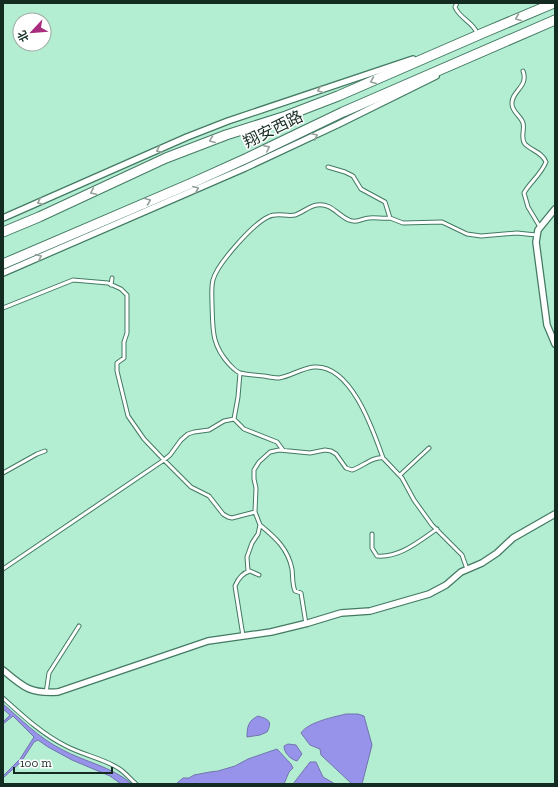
<svg xmlns="http://www.w3.org/2000/svg" width="558" height="787" viewBox="0 0 558 787" font-family="'Zilla Slab','Noto Sans SC',serif">
<rect width="100%" height="100%" fill="#b3edd2"/>
<path fill="#9893ea" stroke="#7074ae" d="M3 704C22 720 39 738 61 749 84 762 111 766 132 784H121L110 776 72 760 48 747 38 740 34 742 21 762 3 778V776L20 759 34 737 13 716 3 724V722L10 715 3 709Z
M346 714H358L364 716 372 745 362 784H352L321 755 320 749 310 745 301 733C308 722 334 717 346 714Z
M258 716C268 719 273 721 267 732L260 735 247 737C247 727 248 721 258 716Z
M288 744 296 745 302 754 297 761C290 759 284 753 284 746Z
M277 749 291 764 293 768 289 772 284 784H176L183 778H189L194 775 210 772 218 771 235 766 248 759Z
M310 762H316L323 777 335 784H293Z"/>
<g fill="none" stroke-linecap="round" stroke-linejoin="round">
<defs>
<path id="lane" d="M457 3 455 7C459 18 473 22 477 33
M523 71C529 87 511 91 512 104 512 112 521 116 523 123 525 130 520 138 525 144 532 151 542 152 546 162 540 176 530 182 524 193L528 207 540 227
M328 167 345 172 353 176 361 189 385 202 390 218 403 223 442 222 467 234 481 236 517 233 536 235
M111 285 112 278
M3 308 73 280 108 283 121 289 127 295V333L124 342V358L117 363V371L128 416 144 439 164 460 191 487 209 496 223 514 228 517 232 518 255 512
M234 419 238 397 240 373
M383 458C373 430 351 364 314 367 302 368 291 376 279 378 274 378 269 377 264 376 256 375 248 375 240 373 235 371 232 367 229 364 211 344 213 329 212 304 212 297 211 287 213 280 217 264 253 224 268 217 277 212 286 217 295 215 302 213 309 206 317 205 332 203 337 215 349 220 358 224 362 218 369 218 376 217 382 219 390 218
M3 473 37 454 45 451
M400 475 429 448
M260 525C276 538 288 549 292 569 293 577 292 584 295 591L301 593 306 624
M372 534V548L377 556C400 558 419 541 437 529
M3 569 164 460 170 455 181 440 188 434 194 432 209 430 224 421 234 419 244 429 277 442 283 450
M248 571 247 557 252 543 258 534 260 525 255 512 256 488 254 479V470L259 462 270 452 279 450 310 453 325 450 331 451 336 454 346 468 352 470C362 467 373 456 383 458L402 478 414 500 432 525 462 555 467 569
M243 636 235 586C238 579 242 573 250 571L259 575
M46 693 49 673 79 626
M3 698C23 716 42 734 66 746 83 755 102 758 118 768 125 772 130 779 136 784"/>
<path id="street" d="M555 209 538 230 536 242 547 325 555 344
M3 218 187 137 228 121 413 59
M3 273 245 168 339 124 436 76
M3 670C23 687 30 694 58 692L208 641 271 632 308 623 341 613 370 611 429 594 446 585 461 572 482 563 497 553 513 538 555 514"/>
<path id="primary" d="M3 232 39 217 166 158 226 135 286 116 338 96 483 33 554 3
M3 264 192 183 245 159 343 112 555 20"/>
</defs>
<use href="#lane" stroke="#437a63" stroke-width="5"/>
<use href="#street" stroke="#437a63" stroke-width="8"/>
<use href="#primary" stroke="#437a63" stroke-width="11"/>
<use href="#lane" stroke="#fff" stroke-width="3"/>
<use href="#street" stroke="#fff" stroke-width="5.5"/>
<use href="#primary" stroke="#fff" stroke-width="9"/>
</g>
<defs><path id="oneway-chevron" d="M-2-3.5L2.5 0L-2 3.5" fill="none" stroke-width="1.6" stroke-linecap="round" stroke-linejoin="round"/></defs>
<g stroke="#95a09b">
<use href="#oneway-chevron" transform="translate(518 18) rotate(157)"/>
<use href="#oneway-chevron" transform="translate(373 81) rotate(157)"/>
<use href="#oneway-chevron" transform="translate(320 90) rotate(160)"/>
<use href="#oneway-chevron" transform="translate(315 136) rotate(-25)"/>
<use href="#oneway-chevron" transform="translate(212 140) rotate(159)"/>
<use href="#oneway-chevron" transform="translate(267 148) rotate(-26)"/>
<use href="#oneway-chevron" transform="translate(159 150) rotate(156)"/>
<use href="#oneway-chevron" transform="translate(196 189) rotate(-23)"/>
<use href="#oneway-chevron" transform="translate(93 192) rotate(155)"/>
<use href="#oneway-chevron" transform="translate(148 201) rotate(-23)"/>
<use href="#oneway-chevron" transform="translate(40 202) rotate(156)"/>
<use href="#oneway-chevron" transform="translate(39 257) rotate(-24)"/>
</g>
<g text-anchor="middle" dominant-baseline="central" stroke-width="3" stroke-linejoin="round" paint-order="stroke">
<g font-size="16" fill="#142b21" stroke="#fff">
<text transform="translate(273 129) rotate(-26)">翔安西路</text>
</g>
</g>
<rect width="558" height="787" fill="none" stroke="#142b21" stroke-width="8"/>
<g transform="translate(32 32) rotate(244)"><circle r="19" fill="#ffffff" stroke="#a1aaa6"/>
<path d="M0-3L7 15L0 10L-7 15Z" fill="#a92d7e"/>
<text y="-6" font-size="11" font-weight="bold" text-anchor="middle" fill="#142b21">北</text>
</g>
<path d="M14 767v6h98v-6" fill="none" stroke="#142b21" stroke-width="2"/>
<text x="20" y="767" font-size="12" fill="#142b21" stroke="#ffffff" stroke-width="3" paint-order="stroke">100 m</text>
</svg>
